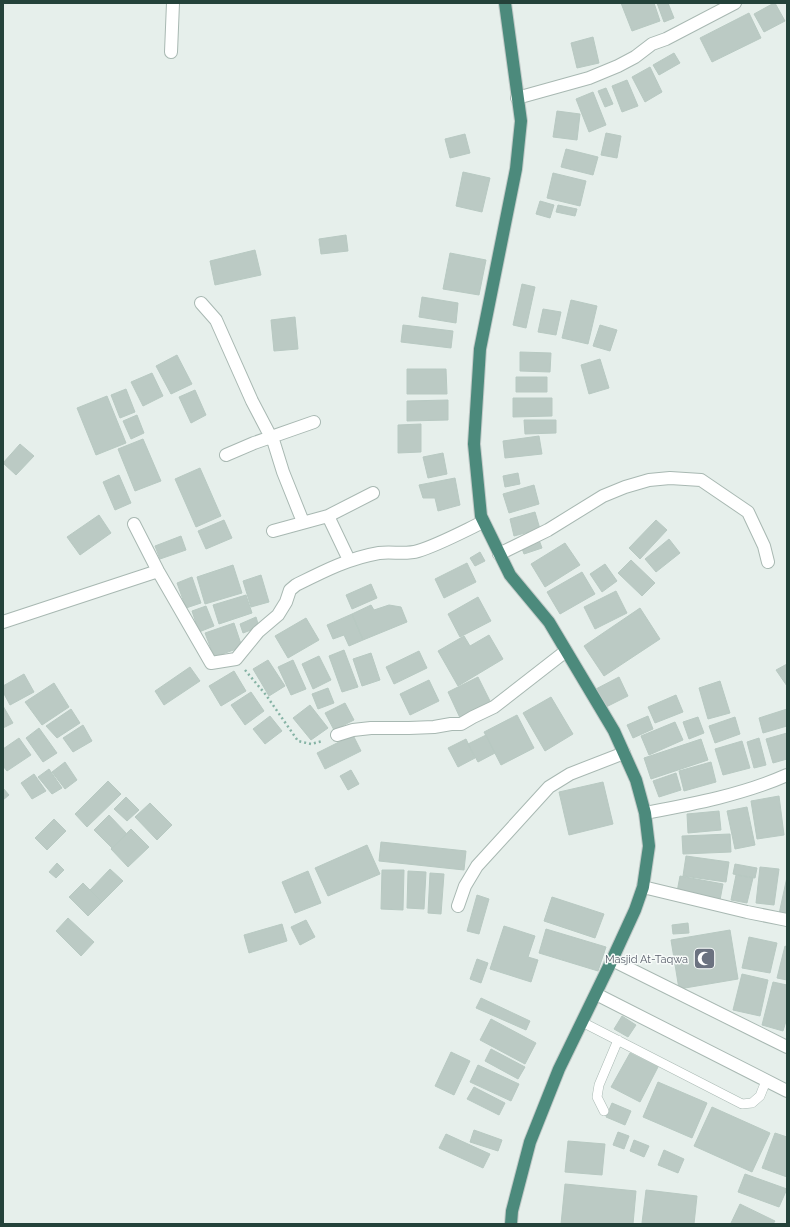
<svg xmlns="http://www.w3.org/2000/svg" width="790" height="1227" viewBox="0 0 790 1227" font-family="Raleway,sans-serif">
<rect width="100%" height="100%" fill="#e6efeb"/>
<path fill="#bbcac4" stroke="#b8c9c2" d="M621 3H654L660 21 632 31Z
M657 3H668L674 18 664 22Z
M774 3H775L785 21 764 32 754 14Z
M749 13 761 38 712 62 700 38Z
M593 37 599 63 577 68 571 43Z
M674 53 680 63 659 75 653 65Z
M650 67 662 92 645 102 632 77Z
M627 80 638 106 622 112 612 86Z
M606 88 613 104 605 107 598 91Z
M593 92 606 125 589 132 576 99Z
M557 111 580 114 577 140 553 137Z
M606 133 621 136 617 158 601 155Z
M465 134 470 153 450 158 445 139Z
M566 149 598 157 593 175 561 167Z
M463 172 490 178 482 212 456 206Z
M553 173 586 181 580 206 547 198Z
M540 201 554 205 550 218 536 214Z
M558 205 577 209 575 216 556 212Z
M346 235 348 251 321 254 319 239Z
M255 250 261 275 215 285 210 261Z
M450 253 486 260 479 295 443 289Z
M522 284 535 287 526 328 513 325Z
M422 297 458 303 456 323 419 317Z
M571 300 597 306 588 344 562 338Z
M543 309 561 312 556 335 538 332Z
M295 317 298 349 274 351 271 320Z
M403 325 453 331 451 348 401 342Z
M600 325 617 330 610 351 593 346Z
M520 352 551 353 550 372 520 371Z
M177 355 192 384 171 394 156 366Z
M600 359 609 388 589 394 581 365Z
M407 369H446L447 394H407Z
M152 373 163 396 143 406 131 382Z
M516 377H547V392H516Z
M126 389 135 412 120 418 111 395Z
M195 390 206 415 191 423 179 397Z
M107 396 126 443 96 455 77 408Z
M513 398H552V416L513 417Z
M448 400V420L407 421V401Z
M137 415 144 433 131 439 123 421Z
M524 420H556V433L525 434Z
M421 424V452L398 453V425Z
M539 436 542 454 505 458 503 441Z
M143 439 161 481 135 491 118 449Z
M20 444 34 456 16 475 3 463Z
M443 453 447 474 428 478 423 457Z
M200 468 221 516 196 527 175 479Z
M518 473 520 484 505 487 503 476Z
M119 475 131 503 115 510 103 482Z
M455 478 460 505 438 511 435 498H423L419 485Z
M534 485 539 504 509 513 503 494Z
M535 512 540 529 514 536 510 519Z
M99 515 111 533 80 555 67 537Z
M224 520 232 538 206 549 198 531Z
M656 520 667 530 640 559 629 548Z
M181 536 186 550 160 559 155 546Z
M538 537 542 548 524 554 520 543Z
M669 539 680 553 656 572 645 559Z
M565 543 580 565 545 587 531 564Z
M480 552 485 561 475 566 470 558Z
M631 560 655 583 642 596 618 573Z
M467 563 476 582 444 598 435 579Z
M605 564 617 581 602 592 590 574Z
M233 565 242 593 205 604 197 577Z
M582 572 595 594 560 614 547 592Z
M261 575 269 602 251 607 243 581Z
M192 577 201 603 186 608 177 583Z
M371 584 377 598 352 609 346 595Z
M616 591 627 613 595 629 584 607Z
M246 595 252 613 219 624 213 605Z
M478 597 491 621 460 637 448 614Z
M371 605 374 610 389 605 401 607 407 622 363 640 352 614Z
M206 606 214 626 199 632 192 611Z
M640 608 660 639 604 676 584 646Z
M352 614 363 640 349 646 344 635 333 639 327 625Z
M256 617 259 627 243 633 240 624Z
M306 618 319 640 288 658 275 636Z
M234 623 242 647 214 657 205 633Z
M489 635 503 659 458 686 438 651 464 636 470 646Z
M344 650 358 687 342 692 329 656Z
M419 651 427 668 394 684 386 667Z
M371 653 380 680 362 686 353 659Z
M319 656 331 680 313 689 302 664Z
M268 660 285 686 269 696 253 669Z
M293 660 306 689 291 695 278 667Z
M787 664V686L776 670Z
M190 667 200 681 164 705 155 691Z
M234 671 246 691 221 706 209 686Z
M24 674 34 692 10 705 3 692V686Z
M478 677 492 705 461 720 448 692Z
M619 677 628 696 604 708 594 690Z
M429 680 439 701 410 715 400 694Z
M720 681 730 713 708 719 699 688Z
M54 683 69 707 42 725 25 702Z
M328 688 334 703 318 709 312 694Z
M251 692 264 711 245 725 231 705Z
M676 695 683 712 655 723 648 707Z
M551 697 573 734 545 751 523 713Z
M345 703 354 720 334 730 325 713Z
M310 705 328 728 311 740 293 718Z
M3 706 13 723 3 728Z
M71 709 80 723 57 738 46 726Z
M787 709V726L763 733 759 718Z
M517 715 534 748 501 765 484 732Z
M270 716 282 731 265 744 253 729Z
M648 716 653 729 633 738 627 725Z
M698 717 704 733 689 739 683 722Z
M735 717 740 734 715 743 709 726Z
M675 722 683 740 649 755 641 736Z
M83 725 92 741 73 752 63 738Z
M39 728 57 753 43 762 26 738Z
M787 733V759L773 763 766 739Z
M353 735 361 751 325 769 317 753Z
M486 735 495 753 478 762 468 744Z
M19 738 31 755 7 771 3 766V749Z
M759 738 766 765 754 768 747 742Z
M466 739 475 758 458 767 448 748Z
M701 739 708 760 651 779 644 758Z
M742 741 750 768 723 775 715 749Z
M65 762 77 780 65 789 52 772Z
M711 762 716 782 684 791 679 771Z
M49 769 62 788 52 794 38 777Z
M351 770 359 784 348 790 340 776Z
M676 773 681 790 659 797 653 781Z
M34 774 46 791 32 799 21 783Z
M108 781 121 794 87 827 75 814Z
M603 782 613 824 569 835 559 792Z
M3 788 9 795 3 800Z
M779 796 784 835 757 839 751 801Z
M126 797 139 810 127 821 114 809Z
M150 803 172 825 157 840 135 817Z
M747 807 755 845 735 849 727 811Z
M719 811 721 830 688 833 687 814Z
M109 815 127 834 112 848 94 830Z
M54 819 66 831 47 850 35 838Z
M131 829 149 847 128 867 111 849Z
M730 834 731 852 683 854 682 836Z
M381 842 466 851 464 870 379 861Z
M367 845 380 874 328 896 315 868Z
M686 856 729 862 726 882 683 876Z
M57 863 64 870 56 878 49 872Z
M735 864 757 868 755 878 733 874Z
M760 867 779 869 774 905 756 903Z
M110 869 123 881 102 902 90 890Z
M382 870H404L403 910 381 909Z
M308 871 321 903 295 913 282 882Z
M408 871 426 872 424 909 407 908Z
M430 873 444 874 441 914 428 913Z
M736 875 753 878 747 903 731 900Z
M680 876 723 884 720 900 677 892Z
M787 877V916L779 914Z
M83 883 102 902 88 916 69 897Z
M477 895 489 899 479 934 467 931Z
M552 897 604 914 595 938 544 921Z
M68 918 94 942 81 956 56 931Z
M306 920 315 937 300 945 291 927Z
M688 923 689 933 673 934 672 925Z
M282 924 287 941 249 953 244 935Z
M504 926 535 936 528 957 538 960 531 982 490 969Z
M546 929 606 947 598 971 539 953Z
M730 930 738 979 679 989 671 940Z
M749 937 777 943 770 973 742 968Z
M785 946 787 947V980L777 978Z
M477 959 488 963 481 983 470 979Z
M742 974 768 980 760 1016 733 1010Z
M773 982 787 985V1018L783 1031 762 1025Z
M481 998 530 1021 526 1030 476 1008Z
M622 1016 636 1025 628 1037 614 1029Z
M491 1019 536 1043 525 1064 480 1040Z
M491 1049 525 1067 518 1079 485 1061Z
M451 1052 470 1061 454 1095 435 1086Z
M630 1053 658 1067 640 1102 611 1087Z
M478 1065 519 1084 511 1101 470 1082Z
M658 1082 707 1103 692 1138 643 1117Z
M474 1087 505 1103 499 1115 467 1099Z
M612 1103 631 1111 625 1125 606 1117Z
M712 1107 770 1133 752 1172 694 1146Z
M474 1130 502 1140 498 1151 470 1142Z
M618 1132 629 1136 624 1149 613 1145Z
M775 1133 787 1137V1177L762 1168Z
M446 1134 490 1154 483 1168 439 1148Z
M634 1140 649 1146 644 1157 630 1151Z
M568 1141 605 1144 602 1175 565 1172Z
M664 1150 684 1159 678 1173 658 1165Z
M745 1174 787 1189 779 1207 738 1192Z
M565 1184 636 1191 633 1224H561Z
M646 1190 697 1196 694 1224 642 1223Z
M740 1204 775 1221 773 1224H733L731 1223Z"/>
<g fill="none" stroke-linecap="round" stroke-linejoin="round">
<defs>
<path id="service" d="M582 1022 742 1104 752 1103 760 1096 766 1081
M604 1111 597 1097 599 1085 618 1040"/>
<path id="minor" d="M171 52 173 3
M517 98 589 78 618 66 635 57 652 44 666 39 735 3
M201 303 216 320 252 401 274 443 283 472 303 522
M226 455 254 443 314 422
M134 524 158 571 211 663 236 659 258 632 278 615 286 602 290 590 296 585C322 572 349 558 379 553 392 551 405 555 418 551 438 545 464 531 483 522
M273 531 328 516
M499 554 548 530 603 496 625 487 649 480 670 478 701 480 748 512 764 546 768 562
M349 560 328 516 373 493
M3 622 158 571
M337 735 353 730 371 728H409L434 727 451 724H461L473 717 494 707 566 651
M645 813C693 804 742 795 787 775
M643 887 747 912 787 920
M458 906 465 886 477 866 549 787 570 774 624 753
M612 960 787 1047
M596 994 787 1091"/>
<path id="trunk" d="M505 3 521 121 516 169 480 349 474 444 481 516 510 575 549 622 614 731 636 780 645 813 649 846 643 887 635 910 612 960 559 1069 530 1142 512 1211 511 1224"/>
</defs>
<use href="#service" stroke="#a8b8b2" stroke-width="10"/>
<use href="#minor" stroke="#a8b8b2" stroke-width="14"/>
<use href="#trunk" stroke="#c2cac8" stroke-width="14"/>
<path stroke="#86b3a5" stroke-width="2.5" stroke-dasharray="2 3" stroke-linecap="butt" d="M245 670 266 695 298 741 311 744 323 741"/>
<use href="#service" stroke="#fff" stroke-width="9"/>
<use href="#minor" stroke="#fff" stroke-width="12"/>
<use href="#trunk" stroke="#4c8a7c" stroke-width="12"/>
</g>
<defs>
<symbol id="mosque-square" viewBox="-11 -11 22 22"><rect x="-9" y="-9" width="18" height="18" rx="4" fill="#6b7280" stroke="#f7fbf9"/><path d="M3.5-4.9A6 6 0 1 0 3.5 4.9A5 5 0 1 1 3.5-4.9Z" fill="#fff"/></symbol>
</defs>
<g fill-rule="evenodd">
<use href="#mosque-square" x="692" y="946" width="25" height="25"/>
</g>
<g text-anchor="middle" dominant-baseline="central" stroke-width="3" stroke-linejoin="round" paint-order="stroke">
<g font-size="11" fill="#5b616d" stroke="#f7fbf9" text-anchor="end">
<text x="688" y="959">Masjid At-Taqwa</text>
</g>
</g>
<rect width="790" height="1227" fill="none" stroke="#24423a" stroke-width="8"/>
</svg>
